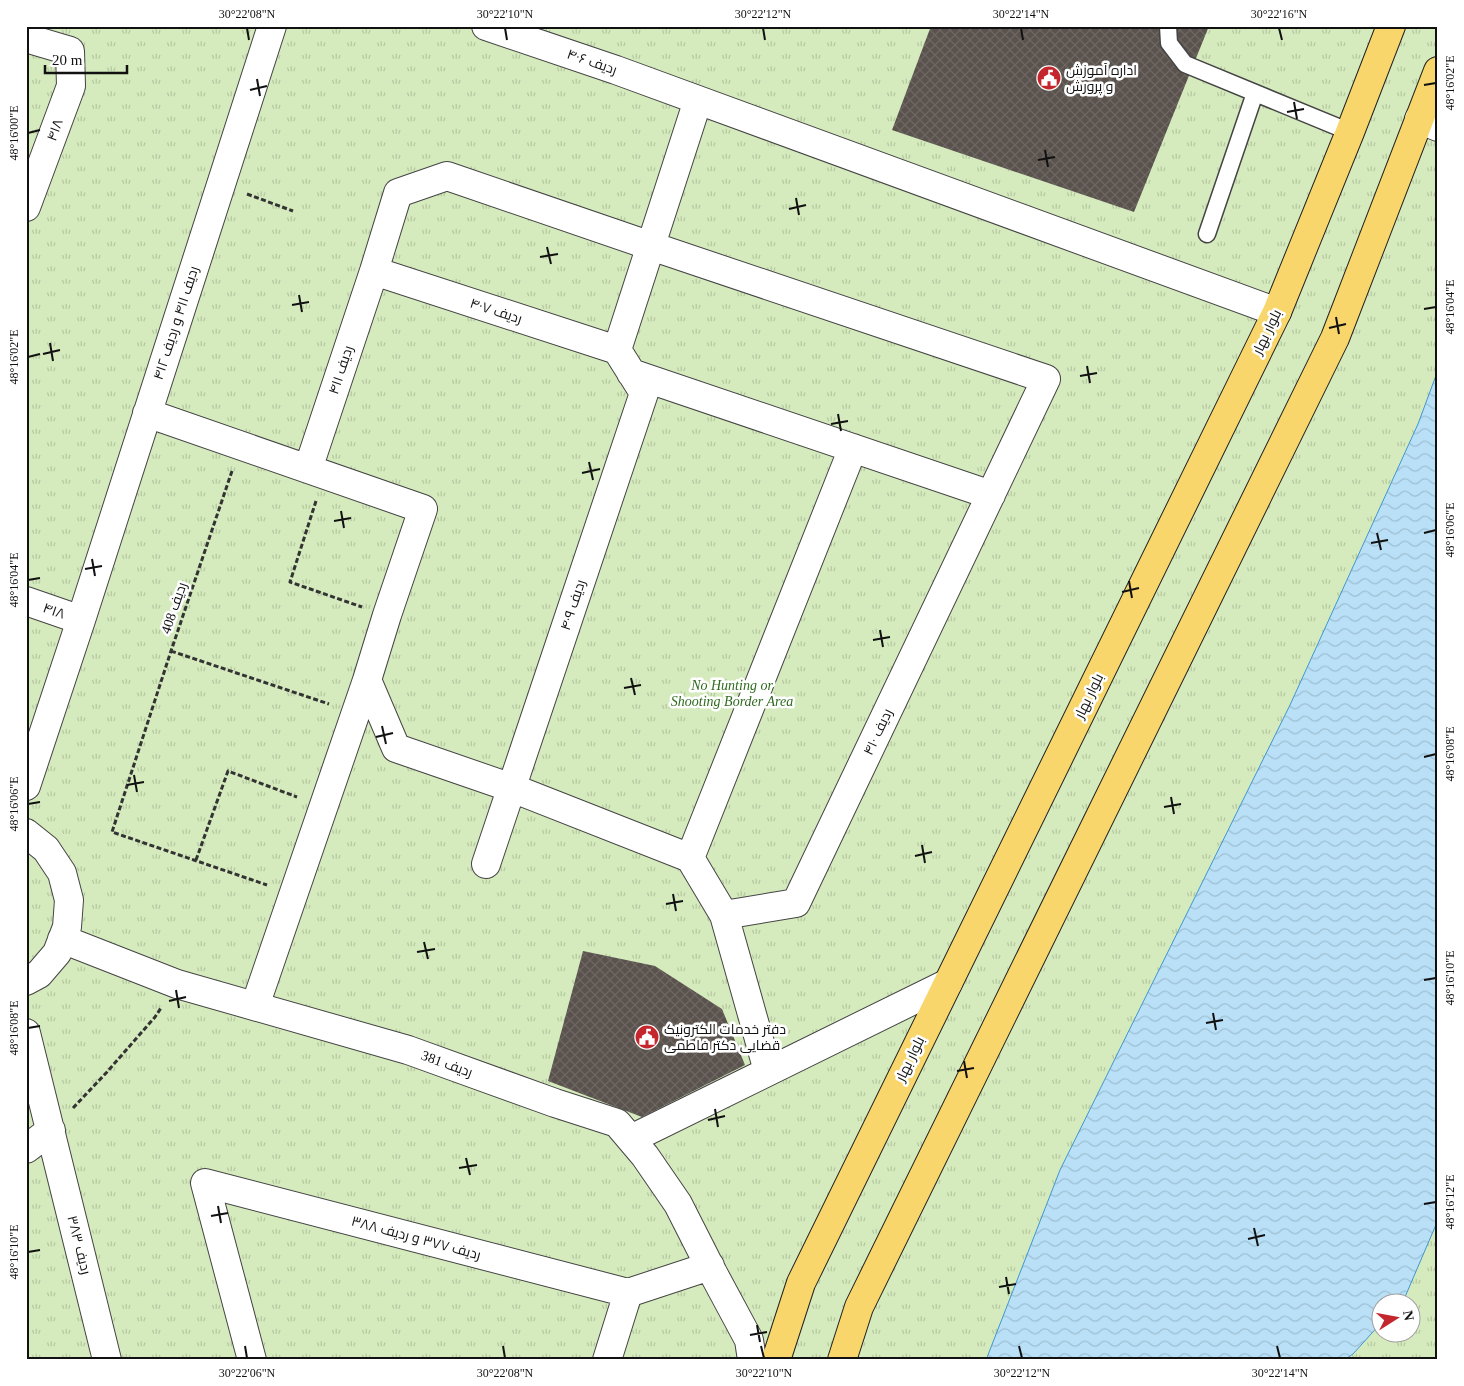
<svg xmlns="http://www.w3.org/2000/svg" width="1464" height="1386" viewBox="0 0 1464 1386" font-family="'Times New Roman',Cairo,serif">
<defs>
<pattern id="park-tufts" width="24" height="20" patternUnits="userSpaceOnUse" patternTransform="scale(1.25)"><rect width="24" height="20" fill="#d5ebbd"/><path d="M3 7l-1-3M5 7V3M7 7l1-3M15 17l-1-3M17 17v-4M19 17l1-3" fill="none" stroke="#b6c8a1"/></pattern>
<pattern id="water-waves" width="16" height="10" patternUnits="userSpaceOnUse" patternTransform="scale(1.25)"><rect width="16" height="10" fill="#b9e0f7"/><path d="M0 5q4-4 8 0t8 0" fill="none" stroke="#9ebfd3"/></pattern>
<pattern id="building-cross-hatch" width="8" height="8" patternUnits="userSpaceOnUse" patternTransform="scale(1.25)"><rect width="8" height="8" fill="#5a524d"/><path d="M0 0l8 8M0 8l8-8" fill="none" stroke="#6d6662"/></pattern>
</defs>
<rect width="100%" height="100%" fill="#fffdf5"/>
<path fill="url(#park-tufts)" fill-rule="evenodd" d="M26 26H1438V1360H26ZM1382 1304H1412V1334H1382Z"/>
<path fill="url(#water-waves)" stroke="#3f96cf" d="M1438 370V1220L1405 1297 1399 1303 1382 1304 1381 1323 1353 1354 1344 1360H986L1060 1170 1290 705 1418 424Z"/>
<path fill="url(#building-cross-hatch)" d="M931 26H1209L1134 212 892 130Z
M583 951 655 966 722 1009 745 1065 642 1117 548 1081Z"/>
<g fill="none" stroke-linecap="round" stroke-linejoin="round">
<defs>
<path id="lane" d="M1168 26 1169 43 1185 64 1350 132
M1207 234 1255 93"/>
<path id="street" d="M486 26 616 70 1277 312
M26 38 70 51 71 86 26 207
M1419 119 1438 127
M374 271 617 350
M617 350 698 100
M631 373 991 495
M147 413 423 509 387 615 367 680 396 748 512 788 690 858 724 915 768 1071
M308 469 374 271 398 193 447 176 651 246 1046 379 796 903 724 915
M26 601 81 620
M26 786 81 620 272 26
M26 833 46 849 62 873 69 900 67 927 57 953 39 974 26 981
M690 858 853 448
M486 864 644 393 617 350
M62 939 177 984 408 1050 555 1103 617 1123 645 1156 678 1204 713 1273 749 1340 752 1360
M255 1006 367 680
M26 1033 107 1360
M631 1139 948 983
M26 1149 51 1130
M628 1293 710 1266
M252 1360 205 1183 628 1293
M607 1360 628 1293"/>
<path id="primary" d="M776 1360 801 1283 1277 312 1350 132 1391 26
M842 1360 859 1307 1335 338 1438 71"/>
</defs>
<use href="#lane" stroke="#444" stroke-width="19"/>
<use href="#street" stroke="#444" stroke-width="30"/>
<use href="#primary" stroke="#222" stroke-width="30"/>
<path stroke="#333" stroke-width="3" stroke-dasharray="5 2.5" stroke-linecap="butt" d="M247 194 293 211
M232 471 171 651 112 832 267 885
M316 501 290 582 362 607
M171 651 329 704
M196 860 228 771 297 797
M73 1108 107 1072 155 1017 161 1008"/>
<use href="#lane" stroke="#fff" stroke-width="16"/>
<use href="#street" stroke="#fff" stroke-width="28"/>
<use href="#primary" stroke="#f9d66b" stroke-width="28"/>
</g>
<path fill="none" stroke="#111" stroke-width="2" d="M247 28 249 40M505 28 507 40M763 28 765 40M1021 28 1023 40M1279 28 1282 40M257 79 260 96M1424 85 1436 83M250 90 267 86M1294 102 1297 119M1287 112 1304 109M28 133 40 130M1045 150 1048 167M1038 160 1055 157M796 198 799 215M789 209 806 205M547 247 551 264M540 257 558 254M299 295 302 312M292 305 309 302M1424 309 1436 307M1336 317 1339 334M1329 328 1346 324M50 343 53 361M43 354 60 350M28 357 40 354M1087 366 1090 383M1080 376 1097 373M838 414 841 431M831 424 848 421M589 462 593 480M582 473 600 469M341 511 344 528M334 521 351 518M1377 533 1381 550M1424 533 1436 530M1371 543 1388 540M92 559 95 576M85 569 102 566M28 580 40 578M1129 581 1132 598M1122 592 1139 588M880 630 883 647M873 640 890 637M631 678 635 695M624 688 641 685M382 726 386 744M376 737 393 733M1424 757 1436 754M134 775 137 792M127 785 144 782M1171 797 1174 814M28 804 40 802M1164 807 1181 804M922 845 925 863M915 856 932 852M673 894 676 911M666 904 683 901M424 942 428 959M417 952 435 949M1424 980 1436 978M176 990 179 1008M169 1001 186 997M1213 1013 1216 1030M1206 1023 1223 1020M28 1028 40 1026M964 1061 967 1078M957 1071 974 1068M715 1109 718 1127M708 1120 725 1116M466 1158 470 1175M459 1168 477 1165M1424 1204 1436 1202M218 1206 221 1223M211 1216 228 1213M1254 1228 1258 1246M1248 1239 1265 1235M28 1252 40 1250M1006 1277 1009 1294M999 1287 1016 1284M757 1325 760 1342M750 1335 767 1332M245 1346 247 1358M503 1346 505 1358M761 1346 764 1358M1019 1346 1022 1358M1277 1346 1280 1358"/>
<defs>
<symbol id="civic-disc" viewBox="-11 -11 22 22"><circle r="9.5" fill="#c4262e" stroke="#fff"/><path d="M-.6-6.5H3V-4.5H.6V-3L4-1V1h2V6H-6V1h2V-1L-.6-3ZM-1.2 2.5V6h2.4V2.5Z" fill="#fff"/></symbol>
</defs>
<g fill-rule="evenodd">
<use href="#civic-disc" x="1035" y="64" width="28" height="28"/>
<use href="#civic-disc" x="633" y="1023" width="28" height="28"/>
</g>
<g text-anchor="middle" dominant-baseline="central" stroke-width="5" stroke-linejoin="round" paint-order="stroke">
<g font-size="14" fill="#111" stroke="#fff">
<text transform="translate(592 62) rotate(19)">ردیف ۴۰۶</text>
<text transform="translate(55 130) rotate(-70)">۴۱۸</text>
<text transform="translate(496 311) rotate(18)">ردیف ۴۰۷</text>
<text transform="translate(176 323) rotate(-72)">ردیف ۴۱۱ و ردیف ۴۱۲</text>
<text transform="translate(1267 332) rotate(-64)">بلوار بهار</text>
<text transform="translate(341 370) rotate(-72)">ردیف ۴۱۱</text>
<text transform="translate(573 605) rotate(-72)">ردیف ۴۰۹</text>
<text transform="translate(174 608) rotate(-71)">ردیف 408</text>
<text transform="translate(54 611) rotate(19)">۴۱۸</text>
<text transform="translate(1089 696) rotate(-64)">بلوار بهار</text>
<text transform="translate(878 732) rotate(-65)">ردیف ۴۱۰</text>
<text transform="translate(910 1059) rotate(-64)">بلوار بهار</text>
<text transform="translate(447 1064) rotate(20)">ردیف 381</text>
<text transform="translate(416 1238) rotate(15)">ردیف ۳۷۷ و ردیف ۳۸۸</text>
<text transform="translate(79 1245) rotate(76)">ردیف ۳۸۳</text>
</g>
<g font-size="14" fill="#111" stroke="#fff" text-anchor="start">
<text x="1066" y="70">اداره آموزش<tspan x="1066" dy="16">و پرورش</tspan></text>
<text x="664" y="1029">دفتر خدمات الکترونیک<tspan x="664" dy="16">قضایی دکتر فاطمی</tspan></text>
</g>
<g font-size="14" font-style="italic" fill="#2f6b1f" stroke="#fff">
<text x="732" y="685">No Hunting or<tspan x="732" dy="16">Shooting Border Area</tspan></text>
</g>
</g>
<rect width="1464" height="1386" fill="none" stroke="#ffffff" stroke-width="55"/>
<g transform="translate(1396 1318) rotate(79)"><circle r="24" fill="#ffffff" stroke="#a0a0a0"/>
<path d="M0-4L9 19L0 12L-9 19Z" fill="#c4262e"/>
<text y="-8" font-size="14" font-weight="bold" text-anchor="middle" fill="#111111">N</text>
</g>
<path d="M45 65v8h82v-8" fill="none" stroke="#111111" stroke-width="2.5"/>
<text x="52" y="65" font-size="15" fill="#111111" stroke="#ffffff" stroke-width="4" paint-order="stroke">20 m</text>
<rect x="28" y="28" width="1408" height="1330" fill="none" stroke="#111" stroke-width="2"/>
<g font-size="12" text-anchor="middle" fill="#111">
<text x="247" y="18">30°22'08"N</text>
<text x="505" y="18">30°22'10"N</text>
<text x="763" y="18">30°22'12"N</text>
<text x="1021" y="18">30°22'14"N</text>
<text x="1279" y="18">30°22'16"N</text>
<text transform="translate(1450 83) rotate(-90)" y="4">48°16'02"E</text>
<text transform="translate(14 133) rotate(-90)" y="4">48°16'00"E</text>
<text transform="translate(1450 307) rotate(-90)" y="4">48°16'04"E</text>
<text transform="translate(14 357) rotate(-90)" y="4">48°16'02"E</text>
<text transform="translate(1450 530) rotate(-90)" y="4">48°16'06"E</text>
<text transform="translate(14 580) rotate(-90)" y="4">48°16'04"E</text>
<text transform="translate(1450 754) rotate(-90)" y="4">48°16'08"E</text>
<text transform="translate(14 804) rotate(-90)" y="4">48°16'06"E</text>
<text transform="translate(1450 978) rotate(-90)" y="4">48°16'10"E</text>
<text transform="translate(14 1028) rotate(-90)" y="4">48°16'08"E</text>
<text transform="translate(1450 1202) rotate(-90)" y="4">48°16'12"E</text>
<text transform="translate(14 1252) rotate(-90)" y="4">48°16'10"E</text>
<text x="247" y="1377">30°22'06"N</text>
<text x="505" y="1377">30°22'08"N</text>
<text x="764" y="1377">30°22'10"N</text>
<text x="1022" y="1377">30°22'12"N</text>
<text x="1280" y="1377">30°22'14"N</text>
</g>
</svg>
